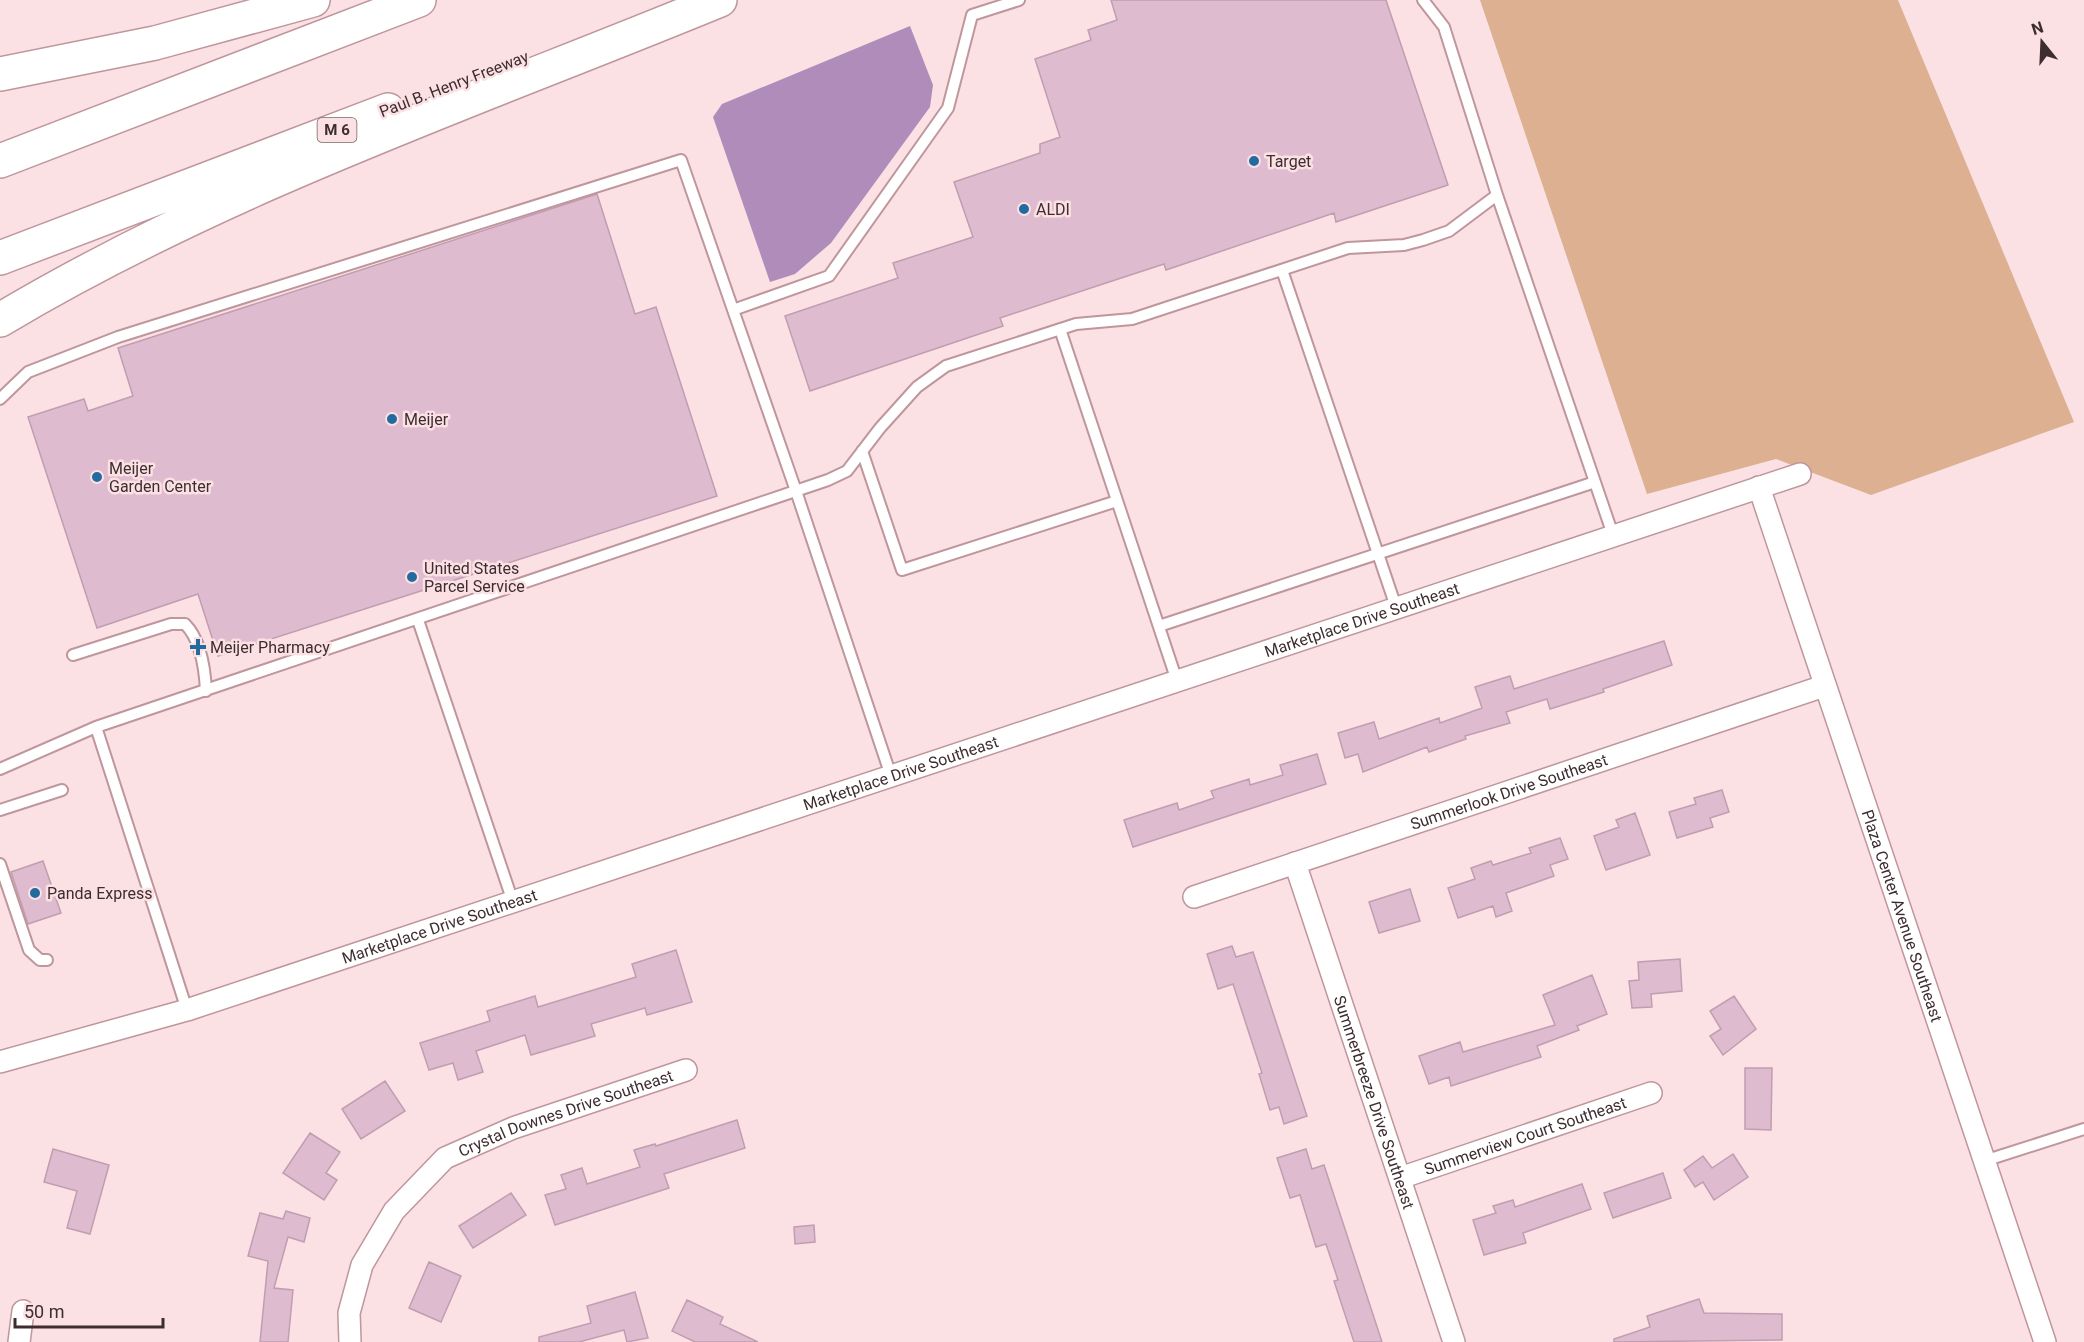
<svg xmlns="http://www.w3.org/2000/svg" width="2084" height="1342" viewBox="0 0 2084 1342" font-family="Roboto,sans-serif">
<rect width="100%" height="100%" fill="#fbe1e4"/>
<path fill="#dcb090" d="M1480 0H1898L2074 422 1871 495 1776 459 1647 494Z"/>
<path fill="#af8cb9" d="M910 26 933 85 930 107 831 243 795 274 770 282 713 117 722 104Z"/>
<path fill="#dfbbcf" stroke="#c09db0" stroke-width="1.5" d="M1111 0H1386L1448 185 1336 222 1334 213 1166 270 1164 264 1109 282 1000 318 1003 326 810 391 785 316 898 278 893 263 973 237 954 182 1040 153V144L1060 137 1035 59 1091 40 1088 30 1117 20Z
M597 194 635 314 656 307 717 496 218 656 198 594 97 628 28 417 84 399 88 411 133 396 118 348Z
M1664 641 1672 665 1603 689 1604 692 1550 709 1547 699 1506 712 1510 723 1465 736 1466 739 1429 752 1427 747 1363 772 1358 754 1345 758 1338 733 1374 722 1379 739 1439 718 1440 723 1482 708 1475 687 1510 676 1514 689Z
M1317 754 1326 784 1133 847 1124 820 1177 803 1179 810 1214 798 1211 791 1249 779 1250 785 1283 775 1280 765Z
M1722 790 1729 812 1710 818 1713 827 1677 838 1669 812 1696 804 1694 798Z
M1635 813 1650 855 1606 870 1594 836 1619 827 1616 820Z
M1560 838 1568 859 1550 865 1554 876 1506 893 1512 911 1496 917 1493 906 1458 918 1448 888 1475 879 1471 868 1491 861 1493 865 1531 853 1529 848Z
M43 861 61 913 28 924 11 872Z
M1410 889 1420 921 1379 933 1369 902Z
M1232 946 1236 957 1253 952 1307 1116 1284 1124 1279 1107 1270 1110 1259 1074 1262 1073 1233 984 1218 989 1207 954Z
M676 950 692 1002 647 1015 645 1008 591 1024 595 1036 531 1055 525 1035 476 1051 483 1072 458 1080 453 1063 429 1070 420 1043 490 1021 487 1011 535 996 538 1007 636 977 632 964Z
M1680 959 1682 991 1651 994 1652 1007 1632 1008 1629 981 1639 980 1638 962Z
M1592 975 1607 1014 1577 1026 1579 1030 1537 1046 1541 1057 1451 1086 1449 1077 1429 1084 1419 1056 1460 1042 1463 1052 1555 1025 1543 995Z
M1734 996 1756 1029 1723 1055 1710 1036 1721 1029 1710 1011Z
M1745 1068H1772L1771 1130 1745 1129Z
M385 1081 405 1111 361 1139 342 1109Z
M737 1120 745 1148 664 1174 669 1188 555 1225 545 1195 566 1189 561 1175 582 1168 587 1184 640 1167 634 1150 655 1144 656 1146Z
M310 1133 340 1152 326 1173 337 1180 324 1200 283 1173Z
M53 1149 109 1165 90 1234 67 1228 77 1191 44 1182Z
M1306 1149 1312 1169 1324 1165 1382 1342H1354L1334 1281 1338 1280 1326 1244 1316 1247 1300 1195 1290 1198 1277 1158Z
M1733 1154 1748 1177 1714 1200 1703 1182 1695 1187 1684 1170 1703 1156 1712 1168Z
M1663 1173 1671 1198 1613 1218 1604 1193Z
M1582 1184 1591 1209 1523 1233 1526 1243 1484 1255 1473 1220 1496 1213 1493 1206 1513 1200 1515 1207Z
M511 1193 526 1215 473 1248 459 1226Z
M286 1211 310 1218 304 1242 288 1237 274 1288 293 1290 288 1342H260L268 1261 248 1256 260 1213 283 1219Z
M814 1225 815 1242 795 1244 794 1227Z
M429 1262 461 1276 441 1322 409 1308Z
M635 1292 648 1338 627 1342 624 1330 579 1342H539V1337L591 1323 587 1306Z
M1699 1299 1704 1313 1782 1314V1340L1614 1342V1339L1650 1327 1647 1316Z
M687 1300 723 1317 720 1324 758 1342H695L672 1331Z"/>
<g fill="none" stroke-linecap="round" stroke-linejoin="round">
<defs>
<path id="lane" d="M1423 0 1444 27 1497 195
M1282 270 1396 607
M733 310 829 276 948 108 972 15 1019 0
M1060 329 1177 681
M0 399 28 372 118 337 681 160 796 491 891 776
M862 451 902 570 1117 501
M418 620 513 902
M1159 626 1595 482
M73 655 171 624H185C201 640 205 670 206 691
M96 727 187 1010
M0 769 96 727 828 480 847 471 880 428 917 387 946 366 1076 324 1132 319 1348 248 1404 245 1423 240 1449 231 1497 195 1613 535
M0 810 62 790
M0 864 29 950 40 960H47
M1984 1161 2084 1129"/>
<g id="street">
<path id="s1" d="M1759 487 2045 1342"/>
<path id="s2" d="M1295 863 1454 1342"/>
<path id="s3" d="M1194 897 1824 686"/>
<path id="s4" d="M0 1062 187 1010 1800 474"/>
<path id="s5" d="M1400 1178 1651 1093"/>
<path d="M19 1342 23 1311"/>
<path id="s6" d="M350 1342 349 1313 362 1265 394 1211 445 1158 513 1128 686 1070"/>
</g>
<path id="highway" d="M0 74 155 43 313 0
M0 161 419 0
M0 258 388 110
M0 320C226 185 477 100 720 0"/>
</defs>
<use href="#lane" stroke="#bf969c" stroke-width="14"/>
<use href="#street" stroke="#bf969c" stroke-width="24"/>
<use href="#highway" stroke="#bf969c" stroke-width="36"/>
<use href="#lane" stroke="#fff" stroke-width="10"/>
<use href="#street" stroke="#fff" stroke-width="21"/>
<use href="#highway" stroke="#fff" stroke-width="33"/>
</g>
<g fill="#236b9f" stroke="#fbe1e4" stroke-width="2">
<circle cx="1254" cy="161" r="6"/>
<circle cx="1024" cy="209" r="6"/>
<circle cx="392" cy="419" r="6"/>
<circle cx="97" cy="477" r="6"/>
<circle cx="412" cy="577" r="6"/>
<path d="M195 638h6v6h6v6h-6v6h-6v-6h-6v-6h6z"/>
<circle cx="35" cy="893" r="6"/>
</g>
<g text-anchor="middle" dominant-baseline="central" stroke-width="5" stroke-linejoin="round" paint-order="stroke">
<rect fill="#fbe1e4" stroke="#776366" stroke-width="1.5" x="317.5" y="118" width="39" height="24" rx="4.5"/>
<g font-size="15" font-weight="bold" fill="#3e2d30">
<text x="337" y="130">M 6</text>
</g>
<g font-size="16" fill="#3e2d30" stroke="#fbe1e4">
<text transform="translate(454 84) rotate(-21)">Paul B. Henry Freeway</text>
<text stroke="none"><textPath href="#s4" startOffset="1432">Marketplace Drive Southeast</textPath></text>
<text stroke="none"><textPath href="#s4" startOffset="946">Marketplace Drive Southeast</textPath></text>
<text stroke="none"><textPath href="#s3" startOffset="332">Summerlook Drive Southeast</textPath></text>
<text stroke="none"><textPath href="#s1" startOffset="452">Plaza Center Avenue Southeast</textPath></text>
<text stroke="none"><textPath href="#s4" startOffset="460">Marketplace Drive Southeast</textPath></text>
<text stroke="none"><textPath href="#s2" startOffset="252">Summerbreeze Drive Southeast</textPath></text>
<text stroke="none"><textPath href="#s6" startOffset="344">Crystal Downes Drive Southeast</textPath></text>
<text stroke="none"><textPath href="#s5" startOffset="132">Summerview Court Southeast</textPath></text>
</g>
<g font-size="16" fill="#3e2d30" stroke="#fbe1e4" text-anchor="start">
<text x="1266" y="161">Target</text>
<text x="1036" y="209">ALDI</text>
<text x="404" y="419">Meijer</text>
<text x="109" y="468">Meijer<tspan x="109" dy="18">Garden Center</tspan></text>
<text x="424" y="568">United States<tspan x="424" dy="18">Parcel Service</tspan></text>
<text x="210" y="647">Meijer Pharmacy</text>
<text x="47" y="893">Panda Express</text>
</g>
</g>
<g transform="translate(2042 42) rotate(342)" stroke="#fbe1e4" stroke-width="4.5" paint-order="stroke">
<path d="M0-4.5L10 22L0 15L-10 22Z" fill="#3e2d30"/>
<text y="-9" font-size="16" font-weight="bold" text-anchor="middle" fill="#3e2d30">N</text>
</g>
<path d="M15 1318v9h148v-9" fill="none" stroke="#3e2d30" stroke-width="3"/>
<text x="24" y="1318" font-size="18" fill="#3e2d30" stroke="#fbe1e4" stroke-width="4.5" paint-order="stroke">50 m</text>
</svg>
